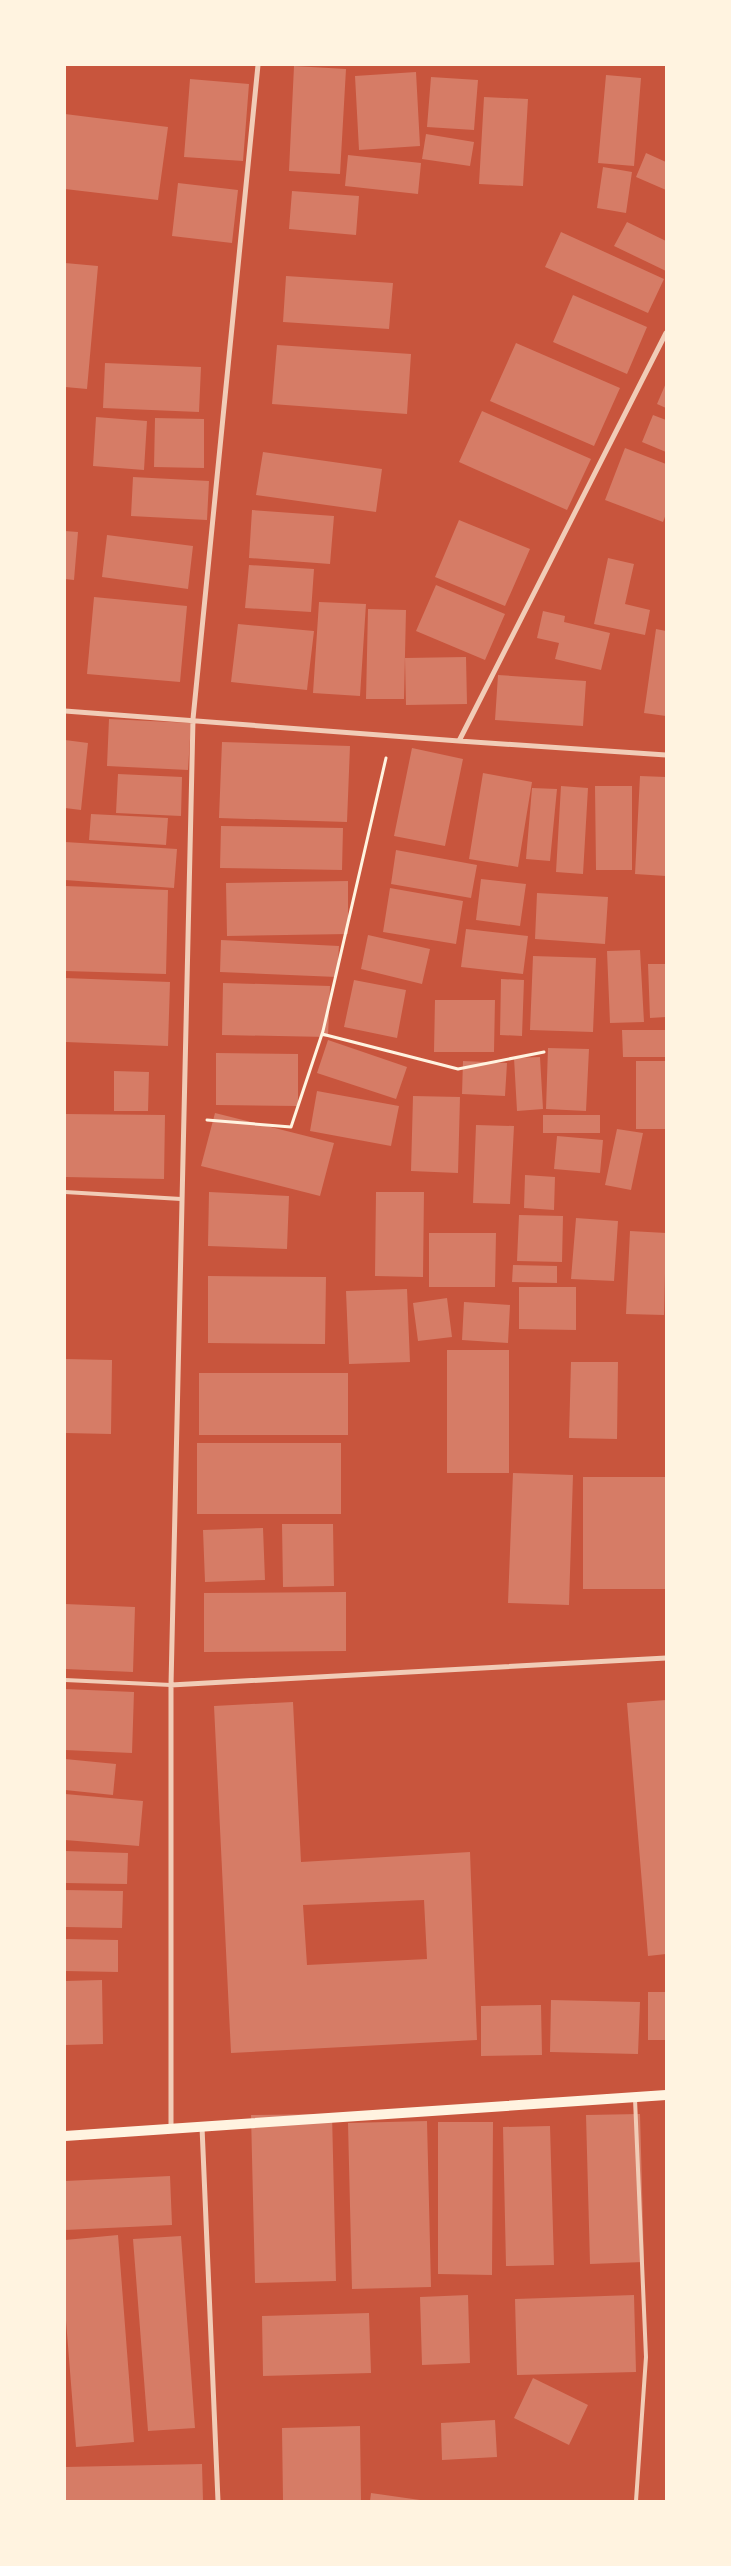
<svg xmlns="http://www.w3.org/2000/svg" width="731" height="2566" viewBox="0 0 731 2566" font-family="'Asap Condensed',sans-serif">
<rect width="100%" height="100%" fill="#c8553d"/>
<path fill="#d67c66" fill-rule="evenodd" d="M294 66 346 69 340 174 289 171Z
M416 72 420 146 359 150 355 76Z
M606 75 641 78 634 166 598 163Z
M431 77 478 80 474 130 427 127Z
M190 79 249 84 243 161 184 157Z
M484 97 528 99 523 186 479 184Z
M65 114 168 127 158 200 65 189Z
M426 134 474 142 470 166 422 159Z
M646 153 666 162V190L636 177Z
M348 155 421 163 418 194 345 186Z
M603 167 632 172 626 213 597 208Z
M178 183 238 190 232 243 172 236Z
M292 191 359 196 356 235 289 229Z
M627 222 666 241V271L614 246Z
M561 232 664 279 648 313 545 267Z
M65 263 98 266 87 389 65 387Z
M286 276 393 283 389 329 283 322Z
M573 295 647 327 627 374 553 342Z
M516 343 620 388 594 446 490 401Z
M277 345 411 354 407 414 272 404Z
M105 363 201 367 199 412 103 408Z
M666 383V408L657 404Z
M482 411 591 459 567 510 459 462Z
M653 415 666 420V452L642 442Z
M96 417 147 421 144 470 93 466Z
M155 418 204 419V468L154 467Z
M625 448 666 464V514L663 522 605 500Z
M263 452 382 469 376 512 256 495Z
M133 477 209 481 207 520 131 516Z
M252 510 334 516 330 564 249 558Z
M459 520 530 549 505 606 435 577Z
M65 531 78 532 74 580 65 579Z
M107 535 193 546 188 589 102 577Z
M608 558 634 564 625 604 650 610 645 635 594 624Z
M249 565 314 569 311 612 245 608Z
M436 585 505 614 485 660 416 631Z
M94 597 187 606 180 682 87 674Z
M319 602 366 604 360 696 313 693Z
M368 609 406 610 404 699H366Z
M543 611 565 616 564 622 610 633 601 670 555 659 559 643 537 638Z
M238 624 314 631 307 690 231 682Z
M656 629 666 631V716L644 713Z
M466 657 467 704 406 705 405 658Z
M498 675 586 681 583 726 495 720Z
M109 719 191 723 188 770 107 766Z
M65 740 88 743 81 810 65 808Z
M222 742 350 746 347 822 219 818Z
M412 748 463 759 445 846 394 836Z
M483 773 532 782 518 867 469 859Z
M118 774 182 777 181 816 116 813Z
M640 776 666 777V876L635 874Z
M561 786 588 788 583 874 556 872Z
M595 786H632V870H596Z
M532 788 557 789 550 861 526 859Z
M91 814 168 818 166 845 89 840Z
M221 826 343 828 342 870 220 868Z
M65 842 177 849 174 888 65 880Z
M396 850 477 865 471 898 391 884Z
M481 879 526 884 520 926 476 920Z
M348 881V934L227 936 226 883Z
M65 886 168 890 166 974 65 971Z
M390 888 463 901 456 944 383 932Z
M537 893 608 897 605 944 535 939Z
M466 929 528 936 523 974 461 967Z
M368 935 430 949 422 984 361 969Z
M221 940 339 946 337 977 220 972Z
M640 950 644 1022 610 1023 607 951Z
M533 956 596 958 593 1032 530 1030Z
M648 964H666V1017L650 1018Z
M65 978 170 982 168 1046 65 1042Z
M501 979 524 980 522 1036 500 1035Z
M354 980 406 990 397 1038 344 1027Z
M223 983 330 986 328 1037 222 1035Z
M435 1000H495L494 1052H434Z
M622 1030H666V1057H623Z
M328 1040 407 1067 396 1099 317 1073Z
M548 1048 589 1049 586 1111 546 1109Z
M216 1053 298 1054V1106L216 1105Z
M540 1057 543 1109 517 1111 514 1058Z
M463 1061 507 1063 505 1096 462 1094Z
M636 1061H666V1129H636Z
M114 1071 149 1072 148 1111H114Z
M317 1091 399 1106 391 1146 310 1131Z
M413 1096 460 1097 458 1173 411 1171Z
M215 1113 334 1143 320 1196 201 1166Z
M65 1114 165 1115 164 1179 65 1177Z
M543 1115H600V1133H543Z
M476 1125 514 1126 510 1204 473 1203Z
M617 1129 643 1133 631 1190 605 1185Z
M557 1136 603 1140 600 1173 554 1169Z
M525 1175 555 1177 554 1210 524 1208Z
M209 1192 289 1196 287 1249 208 1246Z
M376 1192H424L423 1277 375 1276Z
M519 1215 563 1216 562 1262 517 1261Z
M576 1218 618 1221 614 1281 571 1279Z
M630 1231 666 1233 664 1315 626 1314Z
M429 1233H496L495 1287H429Z
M513 1265 557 1266V1283L512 1282Z
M208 1276 326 1277 325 1344 208 1343Z
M519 1287H576V1330L519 1329Z
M407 1289 410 1362 349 1364 346 1291Z
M447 1298 452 1337 418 1341 413 1303Z
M464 1302 510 1305 508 1343 462 1340Z
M447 1350H509V1473H447Z
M65 1359 112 1360 111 1434 65 1433Z
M571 1362H618L617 1439 569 1438Z
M199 1373H348V1435H199Z
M197 1443H341V1514H197Z
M513 1473 573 1475 569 1605 508 1603Z
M583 1477H666V1589H583Z
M282 1524H333L334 1586 283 1587Z
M263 1528 265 1580 205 1582 203 1530Z
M346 1592V1651L204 1652V1593Z
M65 1604 135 1607 133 1672 65 1669Z
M65 1689 134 1692 132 1753 65 1750Z
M666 1700V1954L648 1956 627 1703Z
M293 1702 301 1862 470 1852 477 2040 231 2053 214 1706ZM424 1900 427 1959 307 1965 303 1905Z
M65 1759 116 1764 113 1795 65 1790Z
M65 1794 143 1801 139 1846 65 1840Z
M65 1851 128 1853 127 1884 65 1883Z
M65 1890 123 1891 122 1928 65 1927Z
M65 1939 118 1940V1972L65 1971Z
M102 1980 103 2044 65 2045V1981Z
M648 1992H666V2040H648Z
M551 2000 640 2002 638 2054 550 2052Z
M541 2005 542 2055 481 2056V2006Z
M332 2114 336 2281 255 2283 251 2115Z
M640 2114 644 2262 590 2264 586 2115Z
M427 2121 431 2287 352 2289 348 2123Z
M438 2122H493L492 2275 438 2274Z
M550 2126 554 2265 506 2266 503 2127Z
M170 2176 172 2225 65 2230V2181Z
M118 2235 134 2442 76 2447 65 2308V2240Z
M181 2236 195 2428 148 2431 133 2239Z
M468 2295 470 2363 422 2365 420 2297Z
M634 2295 636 2372 517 2375 515 2299Z
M369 2313 371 2373 263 2376 262 2316Z
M533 2378 588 2405 569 2445 514 2418Z
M495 2420 497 2457 442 2460 441 2423Z
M360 2426 361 2501H283L282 2428Z
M202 2464 203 2501H65V2467Z
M371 2493 420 2500V2501H370Z"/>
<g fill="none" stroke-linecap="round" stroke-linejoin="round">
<path stroke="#fff3e0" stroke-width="3" d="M322 1034 458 1069 544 1052
M207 1120 291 1127 323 1031 386 758"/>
<path stroke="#f1ccb7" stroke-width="4" d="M65 1192 181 1199
M65 1680 171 1685
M635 2099 646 2357 636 2501"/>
<path stroke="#f1ccb7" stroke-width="5" d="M65 711 459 741 666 755
M459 741 666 333
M171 1685 666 1658
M202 2127 218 2501
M171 2129V1685L193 719 258 65"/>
<path stroke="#fff3e0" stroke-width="10" d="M65 2136 666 2095"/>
</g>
<rect width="731" height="2566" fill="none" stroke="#fff3e0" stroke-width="132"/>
</svg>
